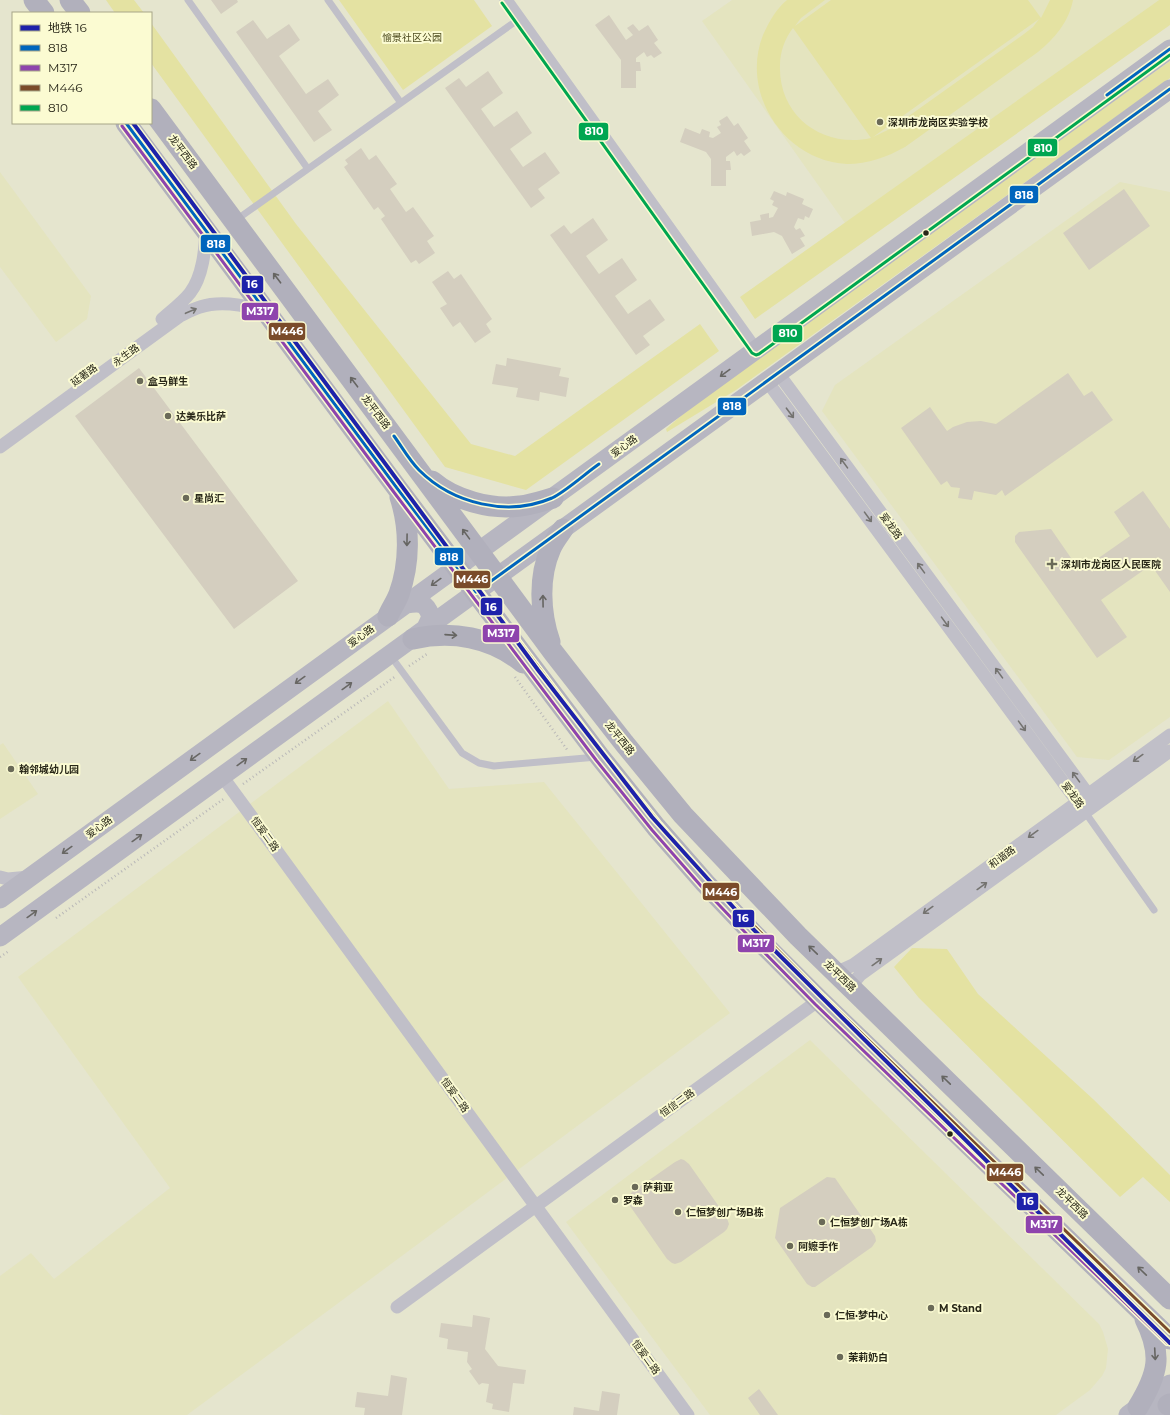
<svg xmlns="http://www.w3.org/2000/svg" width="1170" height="1415" viewBox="0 0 1170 1415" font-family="Montserrat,'Noto Sans SC',sans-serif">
<rect width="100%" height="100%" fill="#e5e5ce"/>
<path fill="#e4e4bf" d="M732 0H1159L845 223 702 21Z
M0 172 91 296 87 319 56 342 0 267Z
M1120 182 1170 192V717L1109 760 1077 757 822 411 835 385Z
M388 701 449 789 544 782 730 1013 187 1415H3L0 1414V1276L31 1253 54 1279 170 1188 18 977Z
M3 743 38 794 0 819V745Z
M810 1040 1099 1324 1103 1332 1108 1349 1106 1368 1102 1376 1090 1390 1056 1415H710L566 1222Z"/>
<path fill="#e4e2a2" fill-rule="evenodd" d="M106 0H134L144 13H115Z
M339 0H474L492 26 403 90Z
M787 0H825L801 18 795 26 831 0H1028L1041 18 1050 0H1073C1069 22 1054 39 1038 52L905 147C887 157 868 164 847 164 784 161 740 93 763 35 769 22 776 9 787 0ZM1039 19 1033 27 1024 34 892 128 873 137ZM793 28 871 138C823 149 778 116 780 65 780 52 785 38 793 28Z
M1159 0H1170V25L755 319 740 297Z
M151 23 296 224 471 444 515 456 700 324 719 351 526 490 445 467 151 63Z
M1170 61V78L736 390 667 432 666 429 693 405 727 378Z
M912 948 947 949 978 994 1093 1099 1170 1175V1202L1143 1177 1120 1197 919 998 894 967Z"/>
<path fill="#d4cebf" d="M211 0H237L238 2 221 14Z
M609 15 626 40 633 35 627 28 633 24 639 31 648 25 658 40 654 43 662 53 654 58 651 55 647 57 644 52 636 58V62H640L641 71H636V88H621V60L595 25Z
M253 20 267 39 289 24 300 40 279 56 306 94 328 79 339 95 318 111 332 130 314 142 236 32Z
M488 71 503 93 481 109 494 127 517 111 532 133 510 149 523 167 545 152 560 173 538 189 545 198 531 208 445 88 459 78 466 87Z
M727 116 734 126 738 123 748 138 744 141 751 151 744 156 741 153 737 156 734 151 726 157V161H730L731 170H726V186H711V159L706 152 680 142 685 128 700 134 702 129 710 132 709 137 713 138 721 133 717 127 721 125 719 121Z
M361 148 369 160 376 155 397 184 390 189 406 212 413 207 434 236 427 241 435 253 419 264 416 260 411 263 381 219 385 216 378 207 374 210 344 167 348 164 345 160Z
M1124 189 1150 226 1089 270 1063 233Z
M774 191 786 196 787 192 804 199 802 204 813 209 809 218 805 216 804 220 798 218 794 227 796 230 800 228 805 236 800 238 805 246 792 254 782 236 774 232 752 236 750 222 761 220 760 215 769 213V218L773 217 778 208 772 205 774 201 770 199Z
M593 218 608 240 586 256 599 274 622 258 637 280 615 296 628 314 650 299 665 320 643 336 650 345 636 355 550 235 564 225 571 234Z
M448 271 454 279 461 274 492 319 486 324 491 332 475 343 460 322 453 327 440 308 447 304 432 282Z
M507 358 561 368 559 376 569 378 566 397 540 392 539 401 516 397 518 388 492 384 496 364 506 366Z
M139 368 298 581 234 629 75 416Z
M1068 373 1084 396 1092 391 1113 420 1005 496 1002 490 996 495 974 491 972 500 958 498 960 488 951 487 947 481 941 485 901 428 930 407 947 431 953 427 967 422 981 421 996 424Z
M1143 491 1170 529V592L1151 565 1101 600 1127 637 1097 658 1015 542V536L1019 532 1051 529 1080 571 1130 536 1114 512Z
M681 1159 684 1160 689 1164 727 1218 729 1224 727 1229 724 1232 681 1262 675 1264 672 1263 667 1259 630 1206 628 1200V1197L632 1192 675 1162Z
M827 1177 835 1178 875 1236 876 1241 872 1247 815 1287H812L807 1284 775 1238 780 1208Z
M473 1315 490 1318 485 1349 498 1366 526 1370 524 1384 513 1383 509 1412 492 1409 493 1404 486 1402 489 1384 482 1383 479 1385 469 1371 472 1369 467 1362 468 1352 447 1349 448 1339 439 1337 441 1323 472 1327Z
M391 1375 407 1378 402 1415H364L365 1408 355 1407 357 1392 388 1396Z
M759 1389 778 1415H760L748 1398Z
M602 1391 620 1394 617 1415H573L574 1407 599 1411Z"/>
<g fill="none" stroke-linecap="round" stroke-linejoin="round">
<path stroke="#b9b8b8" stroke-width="2.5" stroke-dasharray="1 3" stroke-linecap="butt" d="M409 666 427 654
M515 677 568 751
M243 784 396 676
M56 918 225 798
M0 957 9 951"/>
<path stroke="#c0bfc8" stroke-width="7" d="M188 0 308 169
M328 0 401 103
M236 220 519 19
M390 655 462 753 479 763 494 766 597 757
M1085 812 1154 910"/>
<path stroke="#c0bfc8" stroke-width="13" d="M506 0 756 350
M162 319C171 311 182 303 190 293 203 276 205 250 206 230
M778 373 1088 794 1085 812
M767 381 1085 812
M0 447 180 316C186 313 193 309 200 307 222 300 245 305 266 312
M222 776 688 1415
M0 877 8 879 29 877
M831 968 842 970 853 965 1170 735
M855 991V981L860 975 1170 751
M397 1307 819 1000"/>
<path stroke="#b7b6c1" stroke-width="19" d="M406 604C421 602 426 602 431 617L425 630
M0 899 1170 49
M0 937 1170 89
M1128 1415 1170 1384
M1154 1415 1170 1404"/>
<path stroke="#b1b0bc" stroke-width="21" d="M34 0 44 13
M70 0 80 13
M151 109 553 652 624 743 683 815 798 936 1170 1299
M126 123 397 488 600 757 656 827 705 883 765 946 819 1000 1170 1339
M432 481C454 500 491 510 520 506 531 505 542 501 553 498
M388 616C391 609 396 602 399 594 410 563 410 528 400 497
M413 639C451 630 492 637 523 663
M550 642C540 613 538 577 551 548 554 541 559 535 563 529
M1168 1405 1170 1404
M1138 1407C1158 1374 1163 1355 1145 1319"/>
<defs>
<path id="bus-1" d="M1107 95 1170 49
M126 123 397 488 476 592 1170 89
M394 436C402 447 409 460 419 470 453 504 508 517 552 498 565 492 586 473 599 464"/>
<path id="bus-2" d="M122 126 393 491 596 760 652 830 701 886 761 949 815 1004 1167 1343"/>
<path id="bus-3" d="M132 123 401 485 604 754 660 824 709 880 823 996 1170 1332"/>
<path id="bus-4" d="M502 3 752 353 756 355 759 354 1170 55"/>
</defs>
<use href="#bus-1" stroke="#fbfbd2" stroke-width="6"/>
<use href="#bus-2" stroke="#fbfbd2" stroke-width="6"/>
<use href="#bus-3" stroke="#fbfbd2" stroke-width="6"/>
<use href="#bus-4" stroke="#fbfbd2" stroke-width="6"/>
<use href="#bus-1" stroke="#0065bd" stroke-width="3"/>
<use href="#bus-2" stroke="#8e44ad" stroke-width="3"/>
<use href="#bus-3" stroke="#7a4b2a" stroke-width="3"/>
<use href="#bus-4" stroke="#00a651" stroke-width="3"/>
<defs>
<path id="metro-1" d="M133 123 538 670 652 817 753 929 1170 1343"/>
</defs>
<use href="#metro-1" stroke="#fbfbd2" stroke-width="7"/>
<use href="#metro-1" stroke="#1e22aa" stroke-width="4"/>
</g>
<defs><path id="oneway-shaft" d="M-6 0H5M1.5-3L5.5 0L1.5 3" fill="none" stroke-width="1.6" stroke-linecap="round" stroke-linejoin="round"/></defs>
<g stroke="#666562">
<use href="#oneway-shaft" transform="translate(277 278) rotate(-127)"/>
<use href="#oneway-shaft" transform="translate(354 382) rotate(-127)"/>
<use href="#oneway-shaft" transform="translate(466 534) rotate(-126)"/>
<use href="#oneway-shaft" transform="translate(407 540) rotate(91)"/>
<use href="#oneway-shaft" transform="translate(543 601) rotate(-91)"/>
<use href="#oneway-shaft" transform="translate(451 635) rotate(4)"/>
<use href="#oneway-shaft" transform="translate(813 950) rotate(-136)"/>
<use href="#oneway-shaft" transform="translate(946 1080) rotate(-136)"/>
<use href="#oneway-shaft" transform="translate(1039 1171) rotate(-136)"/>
<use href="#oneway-shaft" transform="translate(1142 1271) rotate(-136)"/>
<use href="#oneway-shaft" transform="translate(1155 1354) rotate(87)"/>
</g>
<g stroke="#747370">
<use href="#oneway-shaft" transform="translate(191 311) rotate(-23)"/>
<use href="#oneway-shaft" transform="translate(790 413) rotate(53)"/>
<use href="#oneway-shaft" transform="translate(844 463) rotate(-126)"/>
<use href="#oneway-shaft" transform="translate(868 517) rotate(54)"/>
<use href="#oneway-shaft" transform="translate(921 568) rotate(-126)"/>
<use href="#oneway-shaft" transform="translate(945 622) rotate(54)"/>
<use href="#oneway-shaft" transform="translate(999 673) rotate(-126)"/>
<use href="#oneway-shaft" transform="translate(1022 726) rotate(54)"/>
<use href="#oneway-shaft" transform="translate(1138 758) rotate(144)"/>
<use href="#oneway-shaft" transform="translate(1076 777) rotate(-126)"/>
<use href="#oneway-shaft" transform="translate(1033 834) rotate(144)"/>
<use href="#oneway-shaft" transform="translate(982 886) rotate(-36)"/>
<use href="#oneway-shaft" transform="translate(928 910) rotate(144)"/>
<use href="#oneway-shaft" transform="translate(877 962) rotate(-36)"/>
</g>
<g stroke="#686764">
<use href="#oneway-shaft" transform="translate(725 373) rotate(144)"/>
<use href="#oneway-shaft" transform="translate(436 582) rotate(144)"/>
<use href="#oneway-shaft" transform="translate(300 680) rotate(144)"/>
<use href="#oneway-shaft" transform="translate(347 686) rotate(-36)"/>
<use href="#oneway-shaft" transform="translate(195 757) rotate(144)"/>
<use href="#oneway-shaft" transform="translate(242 762) rotate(-36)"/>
<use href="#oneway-shaft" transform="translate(137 838) rotate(-36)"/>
<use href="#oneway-shaft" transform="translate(67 850) rotate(144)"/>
<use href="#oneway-shaft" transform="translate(32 914) rotate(-36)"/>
</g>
<g fill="#6a6a58" stroke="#fbfbd2" stroke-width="1.5">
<circle cx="880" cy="122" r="4"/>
<circle cx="140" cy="381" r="4"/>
<circle cx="168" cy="416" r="4"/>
<circle cx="186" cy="498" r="4"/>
<path d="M1050 558h4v4h4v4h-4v4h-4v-4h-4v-4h4z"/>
<circle cx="11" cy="769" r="4"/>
<circle cx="635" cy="1187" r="4"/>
<circle cx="615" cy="1200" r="4"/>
<circle cx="678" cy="1212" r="4"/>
<circle cx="822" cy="1222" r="4"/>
<circle cx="790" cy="1246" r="4"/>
<circle cx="931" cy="1308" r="4"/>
<circle cx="827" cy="1315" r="4"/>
<circle cx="840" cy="1357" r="4"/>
</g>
<g fill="#282718" stroke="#fbfbd2" stroke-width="1.5">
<circle cx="926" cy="233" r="3.5"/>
<circle cx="950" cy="1134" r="3.5"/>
</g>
<g text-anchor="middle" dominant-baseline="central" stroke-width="4" stroke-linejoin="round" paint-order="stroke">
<g font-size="10" fill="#4d4b1f" stroke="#fbfbd2">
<text x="412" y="37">愉景社区公园</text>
</g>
<g font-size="10" font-weight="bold" fill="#282718" stroke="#fbfbd2" text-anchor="start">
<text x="888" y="122">深圳市龙岗区实验学校</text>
<text x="148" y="381">盒马鲜生</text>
<text x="176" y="416">达美乐比萨</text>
<text x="194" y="498">星尚汇</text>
<text x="1061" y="564">深圳市龙岗区人民医院</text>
<text x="19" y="769">翰邻城幼儿园</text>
<text x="643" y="1187">萨莉亚</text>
<text x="623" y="1200">罗森</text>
<text x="686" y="1212">仁恒梦创广场B栋</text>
<text x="830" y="1222">仁恒梦创广场A栋</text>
<text x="798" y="1246">阿嬷手作</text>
<text x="939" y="1308">M Stand</text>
<text x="835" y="1315">仁恒·梦中心</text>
<text x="848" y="1357">茉莉奶白</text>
</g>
<g font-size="10" fill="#282718" stroke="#fbfbd2">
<text transform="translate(183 152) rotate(53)">龙平西路</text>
<text transform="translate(126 355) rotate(-36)">永生路</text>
<text transform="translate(84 375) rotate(-36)">延著路</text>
<text transform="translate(376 412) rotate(53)">龙平西路</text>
<text transform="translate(624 446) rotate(-36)">爱心路</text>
<text transform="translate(891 526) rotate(54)">爱龙路</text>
<text transform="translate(361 636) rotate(-36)">爱心路</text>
<text transform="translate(620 738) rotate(51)">龙平西路</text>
<text transform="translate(1073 795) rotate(54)">爱龙路</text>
<text transform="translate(99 827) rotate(-36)">爱心路</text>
<text transform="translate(265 834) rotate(54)">恒爱二路</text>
<text transform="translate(1002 857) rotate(-36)">和谐路</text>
<text transform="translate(840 976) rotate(44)">龙平西路</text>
<text transform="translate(455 1095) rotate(54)">恒爱二路</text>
<text transform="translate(677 1103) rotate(-36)">恒信二路</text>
<text transform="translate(1072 1203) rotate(44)">龙平西路</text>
<text transform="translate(646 1357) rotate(54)">恒爱二路</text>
</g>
</g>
<g stroke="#fbfbd2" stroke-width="1.5">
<rect x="578" y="122" width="31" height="19" rx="4" fill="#00a651"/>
<rect x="1027" y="138" width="31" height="19" rx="4" fill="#00a651"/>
<rect x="1009" y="185" width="30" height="19" rx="4" fill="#0065bd"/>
<rect x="200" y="234" width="31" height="19" rx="4" fill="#0065bd"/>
<rect x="241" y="275" width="23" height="19" rx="4" fill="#1e22aa"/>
<rect x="241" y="302" width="38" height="19" rx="4" fill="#8e44ad"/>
<rect x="268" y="322" width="38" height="19" rx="4" fill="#7a4b2a"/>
<rect x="772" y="324" width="31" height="19" rx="4" fill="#00a651"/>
<rect x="717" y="397" width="30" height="19" rx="4" fill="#0065bd"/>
<rect x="434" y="547" width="30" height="19" rx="4" fill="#0065bd"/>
<rect x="453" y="570" width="38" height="19" rx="4" fill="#7a4b2a"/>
<rect x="480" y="597" width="23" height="19" rx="4" fill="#1e22aa"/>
<rect x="482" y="624" width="38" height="19" rx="4" fill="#8e44ad"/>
<rect x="702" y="882" width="38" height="19" rx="4" fill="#7a4b2a"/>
<rect x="732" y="909" width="23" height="19" rx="4" fill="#1e22aa"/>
<rect x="737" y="934" width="38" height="19" rx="4" fill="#8e44ad"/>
<rect x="986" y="1163" width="38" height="19" rx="4" fill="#7a4b2a"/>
<rect x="1016" y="1192" width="23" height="19" rx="4" fill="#1e22aa"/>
<rect x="1025" y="1215" width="38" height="19" rx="4" fill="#8e44ad"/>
</g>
<g font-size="11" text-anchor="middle" font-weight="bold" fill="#fff">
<text x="594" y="135">810</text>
<text x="1043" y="152">810</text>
<text x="1024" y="199">818</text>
<text x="216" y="248">818</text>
<text x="252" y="288">16</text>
<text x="260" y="315">M317</text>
<text x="287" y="335">M446</text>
<text x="788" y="337">810</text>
<text x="732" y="410">818</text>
<text x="449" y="561">818</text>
<text x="472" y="583">M446</text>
<text x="491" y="611">16</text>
<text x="501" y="637">M317</text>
<text x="721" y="896">M446</text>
<text x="743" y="922">16</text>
<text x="756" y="947">M317</text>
<text x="1005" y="1176">M446</text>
<text x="1028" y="1205">16</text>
<text x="1044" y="1228">M317</text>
</g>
<rect x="12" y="12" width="140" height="112" fill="#fbfbd2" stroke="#a7a688"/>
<rect x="20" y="25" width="20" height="6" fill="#1e22aa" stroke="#a7a688"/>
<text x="48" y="32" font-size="12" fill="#282718">地铁 16</text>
<rect x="20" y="45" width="20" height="6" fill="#0065bd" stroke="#a7a688"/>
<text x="48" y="52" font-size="12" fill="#282718">818</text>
<rect x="20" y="65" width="20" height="6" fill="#8e44ad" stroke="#a7a688"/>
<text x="48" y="72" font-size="12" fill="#282718">M317</text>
<rect x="20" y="85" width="20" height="6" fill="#7a4b2a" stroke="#a7a688"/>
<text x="48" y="92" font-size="12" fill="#282718">M446</text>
<rect x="20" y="105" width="20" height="6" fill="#00a651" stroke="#a7a688"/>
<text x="48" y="112" font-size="12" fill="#282718">810</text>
</svg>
